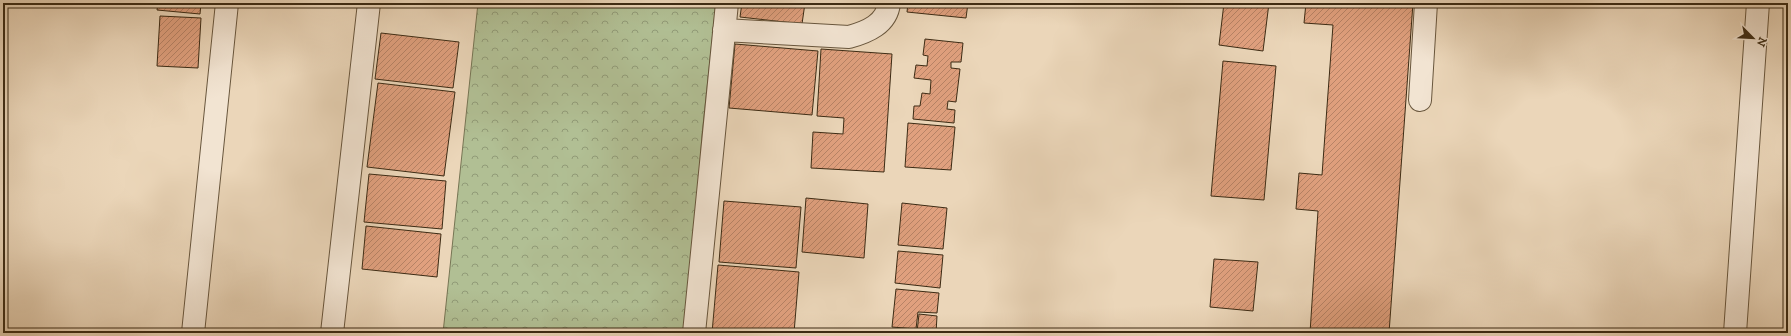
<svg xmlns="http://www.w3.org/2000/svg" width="1791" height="336" viewBox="0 0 1791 336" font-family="'IM FELL DW Pica',serif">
<defs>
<pattern id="park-crowns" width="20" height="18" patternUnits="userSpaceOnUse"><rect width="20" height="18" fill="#b1bf94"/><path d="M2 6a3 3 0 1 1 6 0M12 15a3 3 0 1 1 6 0" fill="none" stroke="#919b78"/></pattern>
<pattern id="building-hatch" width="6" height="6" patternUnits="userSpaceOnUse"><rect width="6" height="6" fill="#e0a07e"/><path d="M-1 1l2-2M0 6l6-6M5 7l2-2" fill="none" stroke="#b78366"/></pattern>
</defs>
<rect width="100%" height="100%" fill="#ebd6b9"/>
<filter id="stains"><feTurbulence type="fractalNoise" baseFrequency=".005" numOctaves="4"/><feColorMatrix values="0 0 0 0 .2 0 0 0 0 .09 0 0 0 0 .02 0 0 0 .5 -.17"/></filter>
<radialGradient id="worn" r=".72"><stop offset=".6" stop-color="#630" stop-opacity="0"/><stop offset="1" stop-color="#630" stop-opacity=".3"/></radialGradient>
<path fill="url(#park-crowns)" stroke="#767554" d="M478 3H716L702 135 688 333H443Z"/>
<path fill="url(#building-hatch)" stroke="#3c2b14" d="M158 3H201L200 14 157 10Z
M742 3H805L802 24 740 17Z
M908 3H968L966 18 907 12Z
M1224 3H1269L1263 51 1219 45Z
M1306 3H1413L1389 333H1310L1318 211 1296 209 1299 173 1322 175 1333 25 1304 23Z
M160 16 201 18 198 68 157 66Z
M381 33 459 42 453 88 375 79Z
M925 39 963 43 961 62H951V68L960 69 956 102 948 101 947 109 955 110 954 123 913 119 914 106H920L922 93 930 94 931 80 914 78 916 65 927 66 928 56 923 55Z
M735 44 818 51 812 115 729 108Z
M821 49 892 54 884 172 811 168 813 132 843 134 844 118 817 116Z
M1223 61 1276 66 1264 200 1211 196Z
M378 83 455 92 444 176 367 167Z
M908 123 955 127 951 170 905 167Z
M369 174 446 181 442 229 364 222Z
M806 198 868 204 864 258 802 252Z
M724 201 801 207 796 268 719 262Z
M902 203 947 208 943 249 898 245Z
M366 226 441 234 437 277 362 269Z
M898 251 943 255 940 288 895 283Z
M1214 259 1258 262 1253 311 1210 307Z
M718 265 799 272 794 333H712Z
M896 289 939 293 937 313 918 312 916 329 892 327Z
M919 314 937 316 936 333H894V330L917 332Z"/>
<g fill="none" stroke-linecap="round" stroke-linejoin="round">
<defs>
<path id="street" d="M724 30 849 37C867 32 887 24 889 3
M1420 100 1426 3
M193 333 227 3
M332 333 369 3
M694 333 727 3
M1735 333 1758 3"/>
</defs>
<use href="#street" stroke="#68563d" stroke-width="24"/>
<use href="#street" stroke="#f2e4d2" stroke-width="22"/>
</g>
<rect width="1791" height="336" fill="none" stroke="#ebd6b9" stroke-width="16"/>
<rect x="4" y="4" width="1783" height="328" fill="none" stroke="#3c2b14" stroke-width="2"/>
<rect x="8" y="8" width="1775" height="320" fill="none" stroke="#3c2b14"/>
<g transform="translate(1753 38) rotate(114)" stroke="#f2e4d2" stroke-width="3" paint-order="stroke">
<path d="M0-3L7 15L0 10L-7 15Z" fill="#3c2b14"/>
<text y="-6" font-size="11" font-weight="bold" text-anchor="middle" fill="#3c2b14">N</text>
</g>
<rect width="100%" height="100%" filter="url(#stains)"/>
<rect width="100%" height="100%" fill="url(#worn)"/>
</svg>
